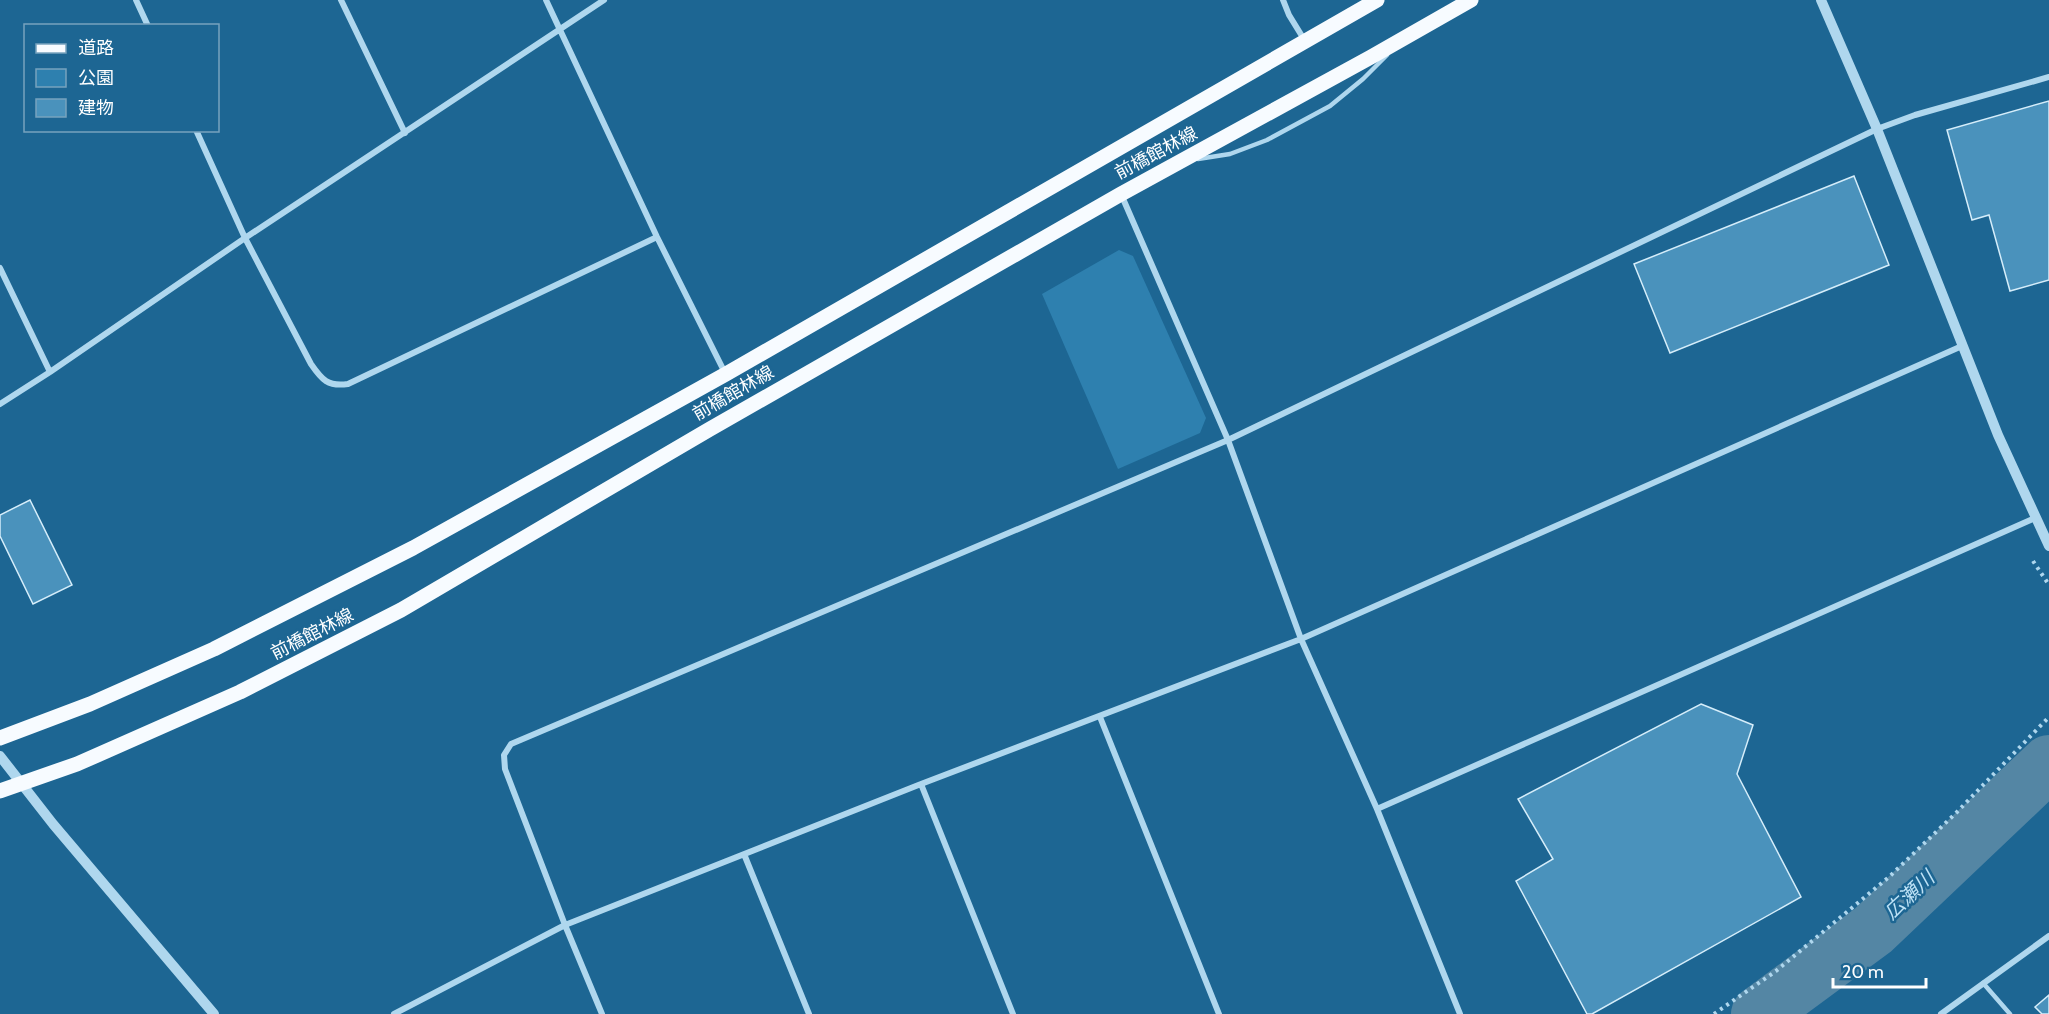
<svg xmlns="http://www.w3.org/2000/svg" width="2049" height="1014" viewBox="0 0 2049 1014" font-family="Cabin,'Noto Sans JP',sans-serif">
<rect width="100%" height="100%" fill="#1d6693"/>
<path fill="#2e80af" d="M1119 250 1133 256 1206 418 1200 433 1118 469 1042 294Z"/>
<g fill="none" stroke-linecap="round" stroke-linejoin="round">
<path stroke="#5486a4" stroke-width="56" d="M1759 1014 1873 930 2049 763"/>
</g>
<path fill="#4a92bc" stroke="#d5edfa" stroke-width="1.5" d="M2049 101V280L2010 291 1989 215 1972 220 1947 130Z
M1854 176 1889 265 1670 353 1634 264Z
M30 500 72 585 33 604 0 536V515Z
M1701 704 1753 725 1737 774 1801 897 1592 1014H1587L1516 881 1553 859 1518 799Z
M2049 995V1014H2042L2035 1007Z"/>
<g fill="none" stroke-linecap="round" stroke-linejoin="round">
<path stroke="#afd7ee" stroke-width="4" stroke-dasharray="3 4.5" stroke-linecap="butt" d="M2033 561 2049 585
M1714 1014 1776 971 1889 877 1957 812 2049 717"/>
<path stroke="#afd7ee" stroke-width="4.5" d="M1198 159 1230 154 1267 140 1330 106 1363 79 1387 55
M1983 983 2010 1014"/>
<path stroke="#afd7ee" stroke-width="6" d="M136 0 148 26
M341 0 405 133
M546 0 657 237 725 373
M1283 0 1289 15 1305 41
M196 130 245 238 311 364C322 380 328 387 348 384L657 237
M1121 194 1228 440 1301 639 1377 809 1460 1014
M0 268 50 372
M0 404 50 372 245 238 604 0
M1100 717 1219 1014
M921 784 1013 1014
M1377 809 2035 518
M744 854 809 1014
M394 1014 565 925 921 784 1301 639 1962 346
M602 1014 565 925 505 769 504 755 511 744 1228 440 1877 129 1915 115 2049 77
M1941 1014 2049 936"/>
<path stroke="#afd7ee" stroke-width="10" d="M1821 0 1877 129 1998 435 2049 546
M0 756 53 824 214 1014"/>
<path stroke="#f7fbff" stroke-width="15" d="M0 738 90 704 214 649 413 548 726 374 1377 0
M0 791 77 764 240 692 401 610 710 429 1121 194 1371 57 1471 0"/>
</g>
<g text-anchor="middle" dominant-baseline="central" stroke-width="5" stroke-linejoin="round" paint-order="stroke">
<g font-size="18" fill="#fff" stroke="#1d6693">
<text transform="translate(1156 153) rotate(-28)">前橋館林線</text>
<text transform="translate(733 393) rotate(-30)">前橋館林線</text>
<text transform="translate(312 634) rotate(-27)">前橋館林線</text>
</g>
<g font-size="20" font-style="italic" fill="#bee2f6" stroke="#1d6693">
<text transform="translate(1909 895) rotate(-43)">広瀬川</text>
</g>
</g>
<rect x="24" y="24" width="195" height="108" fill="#1d6693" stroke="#77a3be" stroke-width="1.5"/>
<rect x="36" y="44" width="30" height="9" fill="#f7fbff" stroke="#77a3be" stroke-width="1.5"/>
<text x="78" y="54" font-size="18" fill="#ffffff">道路</text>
<rect x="36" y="69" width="30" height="18" fill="#2e80af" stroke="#77a3be" stroke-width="1.5"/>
<text x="78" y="84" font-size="18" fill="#ffffff">公園</text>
<rect x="36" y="99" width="30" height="18" fill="#4a92bc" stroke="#77a3be" stroke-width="1.5"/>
<text x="78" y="114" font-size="18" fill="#ffffff">建物</text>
<path d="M1833 978v9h93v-9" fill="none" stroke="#ffffff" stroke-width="3"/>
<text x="1842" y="978" font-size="18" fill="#ffffff" stroke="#1d6693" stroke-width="4.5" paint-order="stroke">20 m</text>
</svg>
